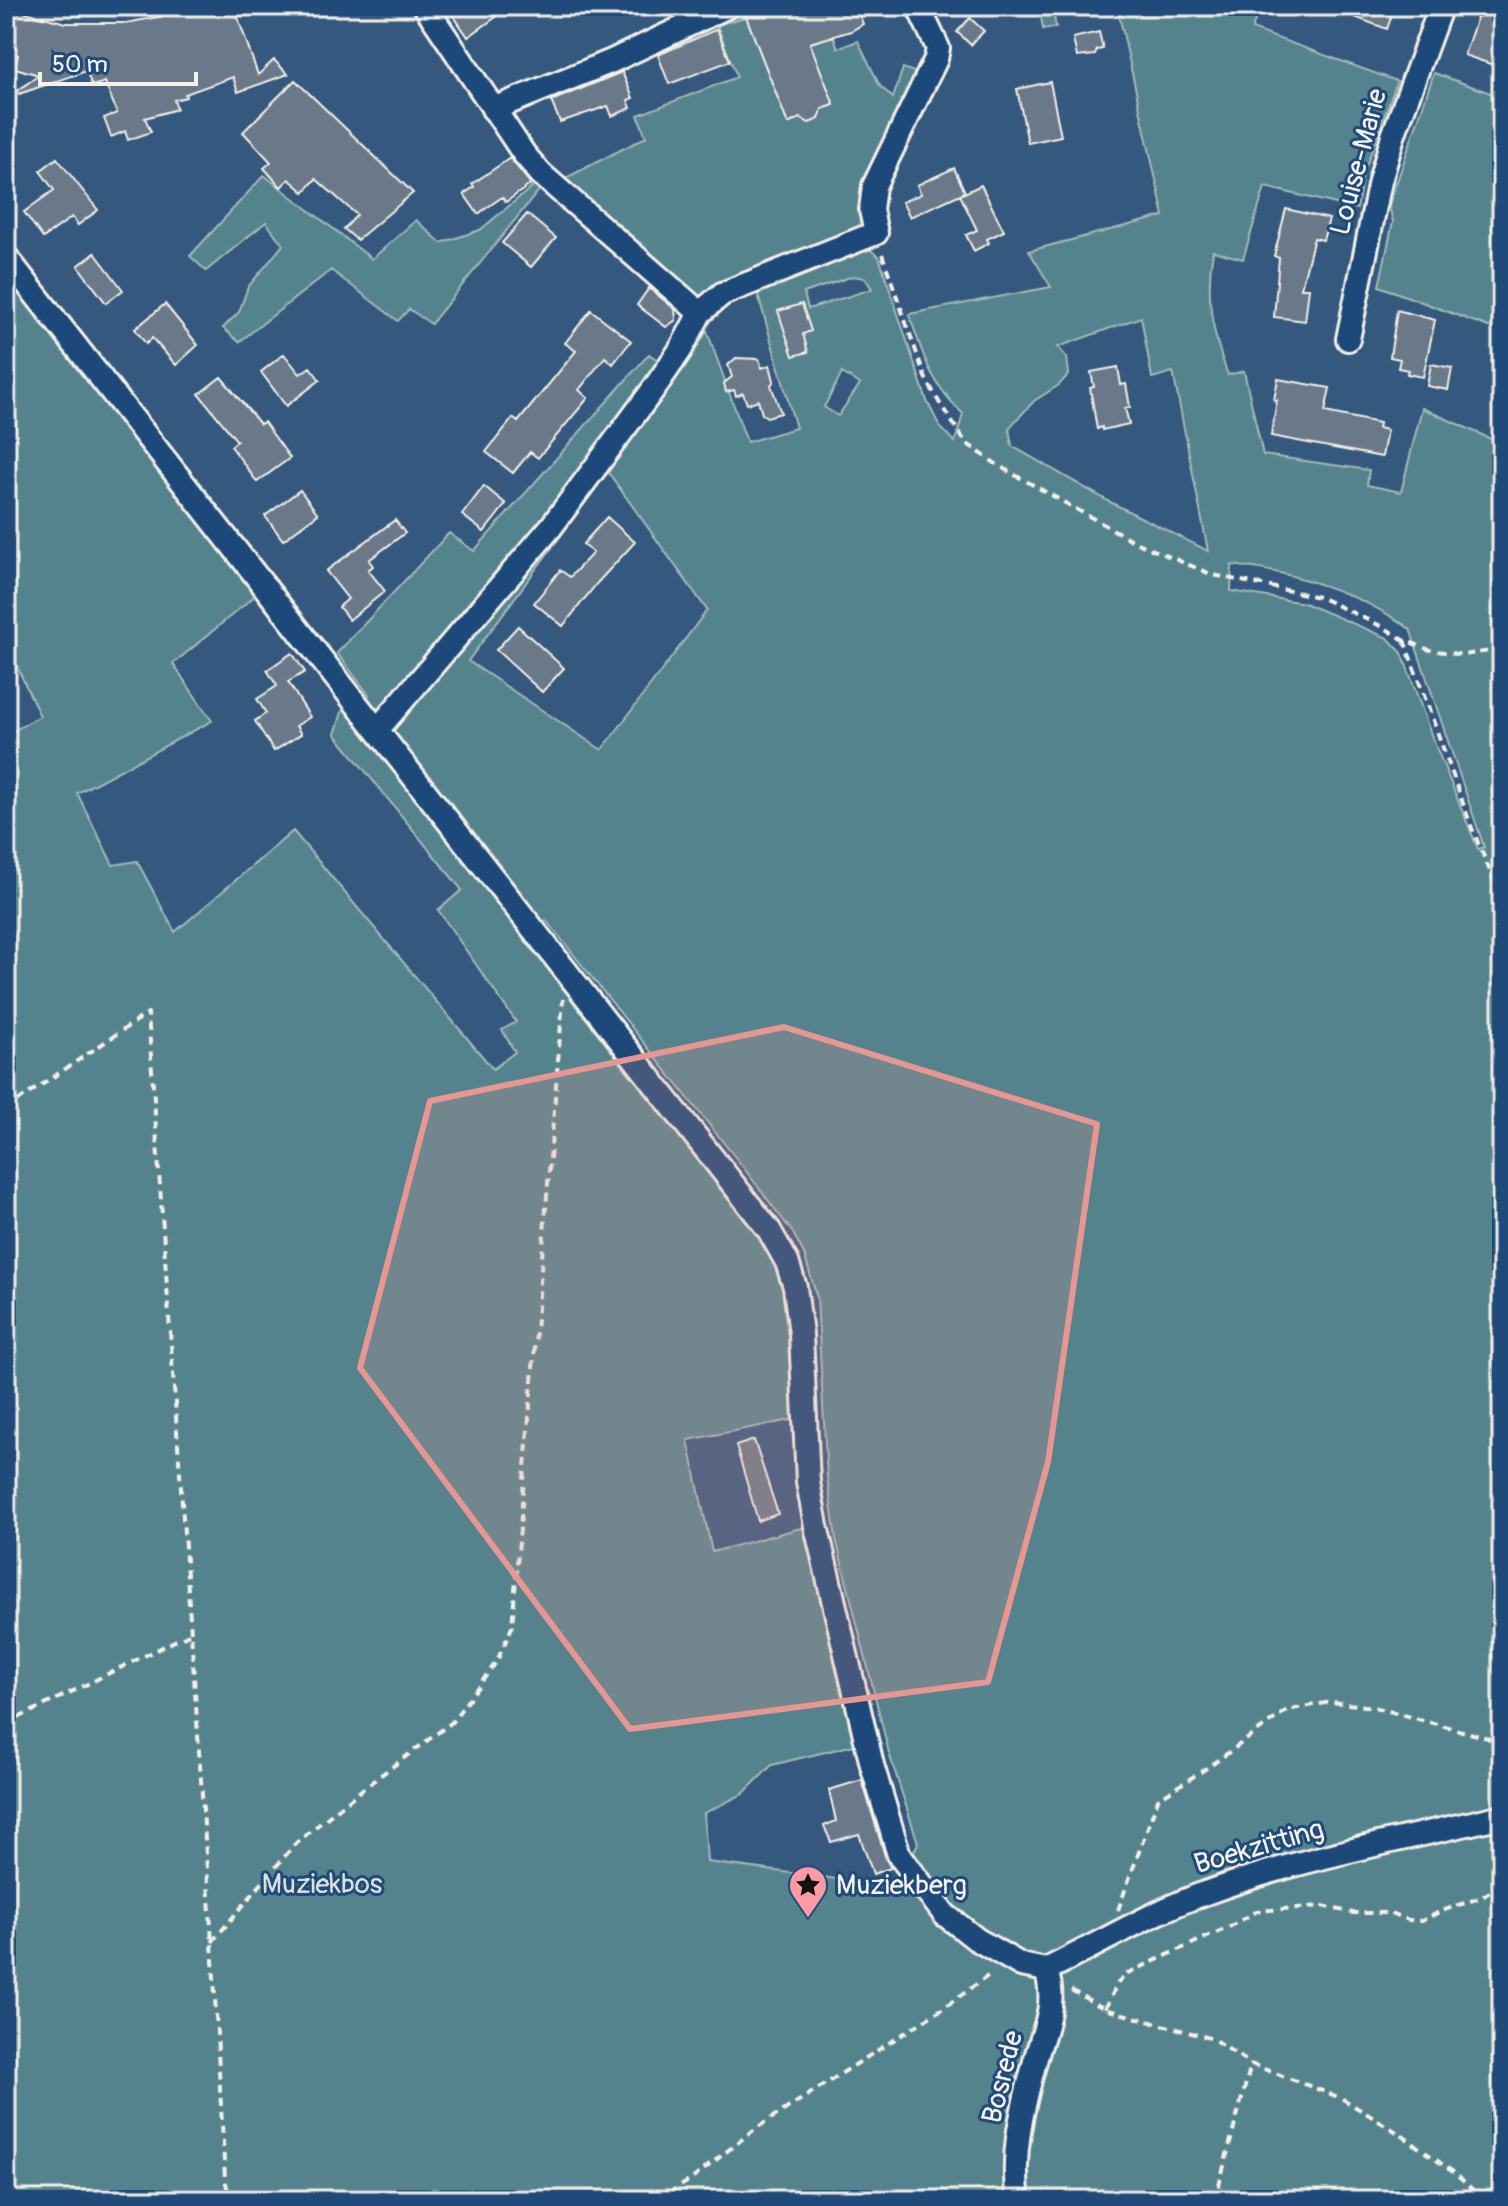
<svg xmlns="http://www.w3.org/2000/svg" width="1508" height="2206" viewBox="0 0 1508 2206" font-family="Pangolin,sans-serif">
<rect width="100%" height="100%" fill="#35587e"/>
<filter id="ink" filterUnits="userSpaceOnUse"><feTurbulence type="fractalNoise" baseFrequency=".0125" numOctaves="2"/><feDisplacementMap in="SourceGraphic" scale="16" xChannelSelector="R" yChannelSelector="G"/><feConvolveMatrix kernelMatrix="1 2 1 2 8 2 1 2 1" color-interpolation-filters="sRGB"/></filter>
<g filter="url(#ink)">
<path fill="#54838d" stroke="#a4baba" stroke-width="2" fill-rule="evenodd" d="M795 6H821L838 48 858 41 880 86 893 98 903 68 922 75 867 218 856 232 700 299 560 181 646 137 638 115 737 77 717 25 745 17V14L788 123 800 118 810 123 819 119 822 109 834 105Z
M1039 6H1052L1056 27 1043 29Z
M1117 6H1260L1252 29 1397 81 1363 175 1357 209 1265 187 1243 259 1213 251C1205 295 1212 334 1228 375L1244 371 1263 455 1369 470 1367 485 1401 492 1422 408 1502 444V2200H6V735L40 716 6 643V266L257 594 173 664 212 721 77 793 113 865 137 861 175 932 293 831 493 1069 515 1052 502 1030 516 1022 438 910 462 890 335 734 343 709 369 695 337 653 449 533 474 551 649 354 679 375 707 331 747 442 796 428 757 291 867 247 879 257 927 401 940 427 955 442 963 414C929 381 924 357 909 314L1051 287 1029 251 1164 216ZM853 276 865 278 872 289 808 309 804 293ZM1141 317 1152 378 1173 372 1208 551 1110 502 1012 446 1009 428 1034 401 1059 385 1069 374 1067 358 1058 347ZM842 373 860 384 838 416 824 407ZM608 472 707 610 602 750 468 661ZM1232 565C1294 572 1360 593 1410 629L1484 847 1478 849 1432 737 1402 653 1388 638 1304 603 1231 591ZM546 920 743 1167 793 1233 804 1254 817 1298 827 1477 836 1539 889 1753 918 1843 899 1883 883 1885 707 1862 704 1813 743 1794 772 1765 858 1744 808 1526 712 1552 688 1440 796 1419 789 1292 778 1263 759 1232 611 1051 523 936Z
M1434 73 1502 97V332L1379 286 1393 222 1389 205Z
M264 175 372 259 416 220 441 243 480 230 538 182 540 189 431 324 409 309 398 321 331 270 239 342 223 328 239 312 248 287 283 245 266 222 206 271 190 256Z"/>
<path fill="#697989" stroke="#f4f1e8" stroke-width="2" d="M217 6H234L258 75 274 60 288 74 238 92 233 77 185 94 186 97 174 100 177 109 145 118 151 132 128 140 125 131 111 137 104 118 117 113 105 82 92 86 86 71 19 94 17 91 39 75 15 68 18 55 7 53 11 23 17 10 66 23H126Z
M447 6H487L496 17 468 37Z
M742 6H856L863 24 851 31 810 43 834 105 822 109 819 119 809 123 800 118 788 124Z
M1331 6H1395L1387 29 1330 8Z
M1481 6H1502V68L1464 55Z
M970 18 984 31 971 45 957 32Z
M717 29 730 61 669 84 658 55Z
M1099 32 1103 49 1097 50 1095 55 1077 57 1073 38Z
M622 72 633 98 628 100 631 108 612 116 608 106 560 122 551 101Z
M295 80 413 193 357 240 344 229 357 215 316 179 304 192 289 179 281 187 264 168 271 162 243 132Z
M1050 82 1061 136 1028 143 1017 89Z
M57 158 98 210 78 225 72 217 43 238 24 212 54 190 40 171Z
M510 158 531 184 506 202 502 197 478 214 464 194 474 187 472 184Z
M954 168 965 192 910 217 902 202 921 194 917 185Z
M981 185 1004 231 987 239 989 243 974 251 966 235 977 230 960 195Z
M1286 209 1329 219 1323 240 1314 238 1301 288H1309L1305 321 1274 317 1279 258 1274 256Z
M527 214 556 238 531 267 502 243Z
M95 253 123 290 106 303 78 266Z
M649 288 675 309 676 320 666 327 637 305Z
M165 304 198 345 176 365 152 338 146 344 135 329Z
M802 304 811 331 803 334 808 352 793 356 778 311Z
M591 310 631 341 613 364 605 357 579 390 588 398 538 458 530 452 513 473 486 452 513 418 518 422 576 351 565 343Z
M1397 310 1435 320 1423 377 1407 374 1408 370 1398 368 1400 359 1390 357Z
M284 354 300 374 310 367 320 380 286 406 261 372Z
M736 358 759 359 762 368 770 365 774 381 771 385 781 413 767 417 762 414 758 400 747 404 743 393 736 396 734 390 726 392 724 383 732 377 728 365Z
M1431 364 1452 368 1448 390 1427 386Z
M1118 367 1121 385 1126 384 1130 407 1125 408 1129 424 1102 430V427L1097 429 1090 388 1094 387 1091 372Z
M221 377 260 424 264 422 290 458 257 482 231 446 237 441 199 394Z
M1278 379 1330 388 1325 412 1379 423 1378 428 1387 430 1382 457 1271 436 1277 400H1274Z
M484 486 506 504 484 532 462 515Z
M300 490 318 514 283 540 265 516Z
M607 517 635 542 598 582 563 626 534 603 560 570 570 577 593 553 583 544Z
M395 520 405 533 369 560 373 566 368 570 385 591 349 620 339 607 348 599 326 571Z
M518 626 564 668 542 692 496 650Z
M292 653 305 672 288 682 310 717 296 726 301 734 274 751 255 721 266 713 257 699 277 686 267 670Z
M754 1440 778 1514 758 1521 736 1446Z
M862 1780 886 1859 891 1868 873 1874 859 1834 831 1842 824 1826 836 1821 829 1790Z"/>
<g fill="none" stroke-linecap="round" stroke-linejoin="round">
<defs>
<path id="street" d="M425 6 524 154 541 174 700 313
M493 109 612 61 728 6
M6 257 769 1230 787 1262 795 1287 801 1334 808 1482 816 1526 872 1765 899 1855 945 1915 957 1924 976 1939 1021 1965 1046 1970
M1348 339 1380 181 1393 136 1441 6
M378 729 551 527 655 387 681 349 700 313 722 294 876 233 871 210 874 186 936 59 938 48 918 6
M1046 1970C1101 1943 1153 1911 1211 1891 1305 1857 1405 1839 1502 1816
M1018 2200C1011 2153 1022 2110 1034 2065 1043 2030 1058 2006 1046 1970"/>
</defs>
<use href="#street" stroke="#f4f1e8" stroke-width="28"/>
<path stroke="#f4f1e8" stroke-width="4" stroke-dasharray="8 6" stroke-linecap="butt" d="M882 254 925 377 939 402 966 443 999 466 1137 543 1213 575 1319 597 1385 628 1404 640 1430 650 1464 655 1502 649
M1404 640 1472 828 1502 900
M6 1109 148 1013 191 1633
M6 1724 191 1633 212 1942 225 2179 230 2200
M1118 1910 1158 1799 1210 1766 1287 1710 1331 1702 1374 1707 1488 1738 1502 1748
M212 1942 296 1843 365 1787 451 1723 497 1661 512 1627 563 999
M1071 1990 1105 2009 1213 2039 1251 2064 1341 2098 1400 2134 1453 2172 1484 2200
M1105 2009 1118 1983 1128 1973 1229 1927 1257 1911 1323 1906 1353 1913H1391L1409 1920 1422 1921 1439 1912 1482 1897 1502 1884
M657 2200 692 2179 755 2129 942 2009 992 1973
M1215 2200 1251 2064"/>
<use href="#street" stroke="#1f4a7a" stroke-width="22"/>
</g>
</g>
<path fill="#e69792" fill-opacity="0.2" stroke="#e69792" stroke-width="6" stroke-linejoin="round" d="M784 1027 1097 1124 1048 1462 988 1682 630 1729 360 1368 430 1101Z"/>
<defs>
<symbol id="sight-pin" viewBox="-11 -11 22 30"><path d="M0 17L-7.5 6A9.5 9.5 0 1 1 7.5 6Z" fill="#ff9aa2" stroke="#1f4a7a"/><path d="M0-6L1.8-2.2L6-1.7L2.9 1.2L3.7 5.4L0 3.3L-3.7 5.4L-2.9 1.2L-6-1.7L-1.8-2.2Z" fill="#111"/></symbol>
</defs>
<g fill-rule="evenodd">
<use href="#sight-pin" x="786" y="1863" width="44" height="60"/>
</g>
<g text-anchor="middle" dominant-baseline="central" stroke-width="6" stroke-linejoin="round" paint-order="stroke">
<g font-size="28" fill="#f4f1e8" stroke="#1f4a7a">
<text transform="translate(1359 162) rotate(-75)">Louise-Marie</text>
<text transform="translate(1259 1847) rotate(-16)">Boekzitting</text>
<text transform="translate(1003 2077) rotate(-76)">Bosrede</text>
</g>
<g font-size="28" fill="#dce0da" stroke="#1f4a7a">
<text x="322" y="1884">Muziekbos</text>
</g>
<g font-size="28" fill="#f4f1e8" stroke="#1f4a7a" text-anchor="start">
<text x="836" y="1885">Muziekberg</text>
</g>
</g>
<rect width="1508" height="2206" fill="none" stroke="#1f4a7a" stroke-width="32"/>
<rect x="16" y="16" width="1476" height="2174" fill="none" stroke="#f4f1e8" stroke-width="3" filter="url(#ink)"/>
<path d="M40 72v12h156v-12" fill="none" stroke="#f4f1e8" stroke-width="4"/>
<text x="52" y="72" font-size="24" fill="#f4f1e8" stroke="#1f4a7a" stroke-width="6" paint-order="stroke">50 m</text>
</svg>
